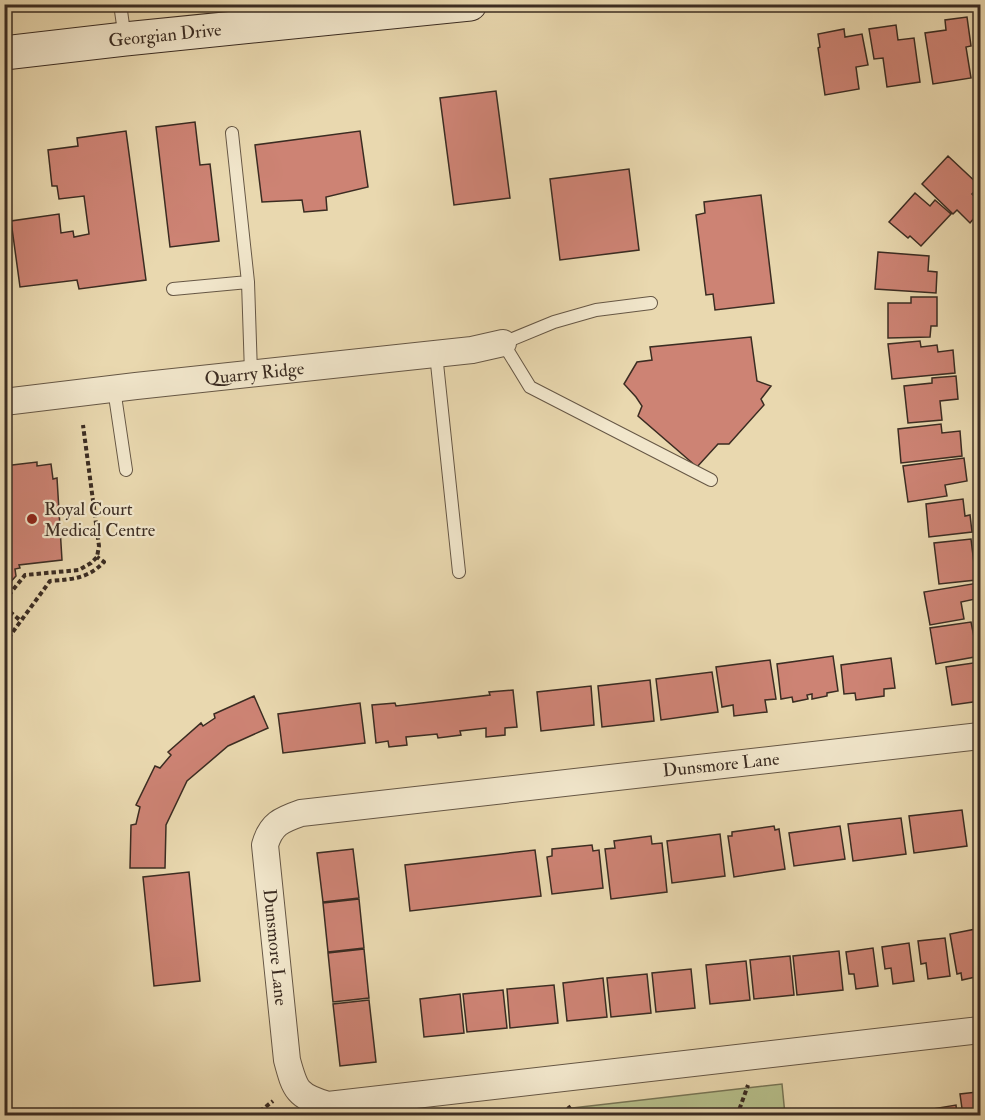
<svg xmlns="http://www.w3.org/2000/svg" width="985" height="1120" viewBox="0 0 985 1120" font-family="'IM FELL Double Pica',serif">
<rect width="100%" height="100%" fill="#e9d8af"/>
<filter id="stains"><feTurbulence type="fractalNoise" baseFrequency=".00333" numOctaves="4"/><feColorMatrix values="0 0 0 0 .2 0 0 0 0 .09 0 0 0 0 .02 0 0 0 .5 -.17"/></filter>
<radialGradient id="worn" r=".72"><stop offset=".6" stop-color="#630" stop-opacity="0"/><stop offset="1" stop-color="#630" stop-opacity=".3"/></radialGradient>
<path fill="#b6bf8b" stroke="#787656" stroke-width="1.5" d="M782 1084 785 1115H511Z"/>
<path fill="#cd8374" stroke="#3b2c22" stroke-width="1.5" d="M967 17 971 46 966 47 971 78 933 84 925 33 946 30 945 20Z
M896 25 898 40 914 38 920 82 887 87 883 58 874 59 869 29Z
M844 29 845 37 862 34 868 65 856 67 859 89 825 95 818 48 820 47 818 34Z
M496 91 510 198 454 205 440 98Z
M195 122 200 165 210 164 219 241 170 247 156 127Z
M126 131 146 280 79 289 77 280 20 287 11 221 59 214 61 233 73 231 74 237 89 234 84 196 59 199 57 186H52L48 150 78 146 77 138Z
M360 131 368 187 326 197 327 210 304 212 302 200 262 202 255 145Z
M948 156 980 186 972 194 980 202V211L970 223 957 210 953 214 922 184Z
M629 169 639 250 560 260 550 179Z
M915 193 930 206 935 200 951 214 921 246 910 236 908 238 889 222Z
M761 195 774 303 715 310 713 294 706 295 696 215 705 213 704 202Z
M878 252 929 256 928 271 937 272 936 293 875 289Z
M911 297H937V326H931L930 337 888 338V303H911Z
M751 337 757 381 771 386 761 399 764 405 729 444H718L697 467 638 416 642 406 636 397 624 384 637 362 652 360 650 347Z
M920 341 921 347 937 345 938 352 953 350 955 373 892 379 888 344Z
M956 376 958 399 940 401 942 420 908 423 904 386 932 383V378Z
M941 424 942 433 960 431 962 456 901 463 898 429Z
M964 458 967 481 945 485 947 496 908 502 903 466Z
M37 462V466L51 464 53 479 57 478 62 560 19 565 20 568 15 569 16 576 4 589V466Z
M963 499 965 516 970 515 972 532 929 537 926 504Z
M971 539 976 580 939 584 934 543Z
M978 583 980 598 961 602 964 619 930 625 924 592Z
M971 622 974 637 980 636V656L936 664 930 628Z
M833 656 838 691 827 693V696L812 699V694L807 695 808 699 793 702 792 697 781 699 777 664Z
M891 658 895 688 884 689V696L856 700 855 693 844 694 841 665Z
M770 660 776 699 765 700 767 712 734 716 733 705 722 707 716 667Z
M980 662V701L952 705 946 667Z
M712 672 718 712 661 720 656 679Z
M650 680 654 721 602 727 598 686Z
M591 686 594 725 541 731 537 692Z
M513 690 517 727 505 728V735L486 737V728L460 731 461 735 438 738 437 734 406 737 407 745 389 747 388 741 376 743 372 705 395 703 396 706 490 695 489 692Z
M254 696 268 728 228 746 187 781 166 825 165 868H130L131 825 136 824 140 807 136 805 155 766 160 768 171 755 168 752 201 723 203 726 215 718 214 714Z
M360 703 365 743 283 753 278 714Z
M962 810 967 846 914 853 909 816Z
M901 818 906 854 853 861 848 824Z
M774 826 775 830 779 829 785 869 734 877 728 836H732V832Z
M840 826 845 859 794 866 789 833Z
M720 834 725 876 672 883 667 841Z
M651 836 652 844 662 843 667 892 611 899 605 849 615 848 614 841Z
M592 845 593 851 599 850 603 888 552 894 547 857 552 856V849Z
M353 849 359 898 323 902 317 853Z
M535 850 541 896 410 911 405 865Z
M189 872 200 981 154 986 143 877Z
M359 899 364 948 328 952 323 903Z
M976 929 980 955V969H979L980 976 962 980 961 973 957 974 950 934Z
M945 938 950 976 928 979 926 963 921 964 918 941Z
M909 943 914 981 893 984 891 968 885 969 882 947Z
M873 948 878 986 856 989 854 974H849L846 952Z
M364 949 369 998 333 1002 328 953Z
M839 951 843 990 797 995 793 956Z
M790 956 794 995 754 999 750 960Z
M746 961 750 1000 710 1004 706 965Z
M691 969 695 1008 656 1012 652 973Z
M647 974 651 1013 611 1017 607 978Z
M603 978 607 1017 567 1021 563 983Z
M554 985 558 1023 510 1028 507 989Z
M503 990 507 1028 467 1032 463 994Z
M460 994 464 1033 424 1037 420 999Z
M369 1000 376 1062 340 1066 333 1004Z
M977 1092 978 1099 980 1098V1116H963L960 1094Z
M956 1105 957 1116H933L932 1109Z
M923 1109 924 1116H898V1113Z"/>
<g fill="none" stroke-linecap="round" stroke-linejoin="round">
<defs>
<path id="service" d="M120 4 125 39
M232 133 248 282 251 373
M173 289 248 282
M651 303 596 310 554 322 503 343 530 387 711 480
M436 354 459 572
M114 389 126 470"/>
<g id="minor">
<path id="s1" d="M4 402 136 386 472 350 503 343"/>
<path id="s2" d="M980 736 301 813C281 820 271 824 265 845L287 1060C295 1090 297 1096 328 1105L980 1030"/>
</g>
<g id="secondary">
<path id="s3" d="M4 53 125 39 470 4"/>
</g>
</defs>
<use href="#service" stroke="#665745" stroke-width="14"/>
<use href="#minor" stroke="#665745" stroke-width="28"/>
<use href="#secondary" stroke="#3b2c22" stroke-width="35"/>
<path stroke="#3b2c22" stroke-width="4" stroke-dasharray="4.5 3" stroke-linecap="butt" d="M4 601 25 575 79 570 91 563 97 557 99 546 83 425
M4 607 21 621
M4 644 50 581C73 579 87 579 104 562L97 557
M568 1106 575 1116
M254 1116 273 1101
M737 1116 748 1085"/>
<use href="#service" stroke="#f1e6cb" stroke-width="12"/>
<use href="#minor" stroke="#f1e6cb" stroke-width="26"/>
<use href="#secondary" stroke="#f1e6cb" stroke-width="33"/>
</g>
<circle fill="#8f2418" stroke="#f1e6cb" stroke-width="2" cx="32" cy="519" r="6"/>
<g text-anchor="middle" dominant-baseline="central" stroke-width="4.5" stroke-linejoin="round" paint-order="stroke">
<g font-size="18" fill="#3b2c22" stroke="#f1e6cb">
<text stroke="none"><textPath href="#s3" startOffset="162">Georgian Drive</textPath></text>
<text stroke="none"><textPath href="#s1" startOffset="252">Quarry Ridge</textPath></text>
<text transform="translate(721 765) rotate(-6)">Dunsmore Lane</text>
<text stroke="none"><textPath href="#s2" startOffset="837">Dunsmore Lane</textPath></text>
</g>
<g font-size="18" fill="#3b2c22" stroke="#f1e6cb" text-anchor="start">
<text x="44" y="509">Royal Court<tspan x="44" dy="21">Medical Centre</tspan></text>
</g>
</g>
<rect width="985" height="1120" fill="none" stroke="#e9d8af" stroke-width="24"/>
<rect x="6" y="6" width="973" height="1108" fill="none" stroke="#3b2c22" stroke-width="3"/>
<rect x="12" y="12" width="961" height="1096" fill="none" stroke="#3b2c22" stroke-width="1.5"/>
<rect width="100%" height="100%" filter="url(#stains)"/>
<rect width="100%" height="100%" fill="url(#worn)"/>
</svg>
